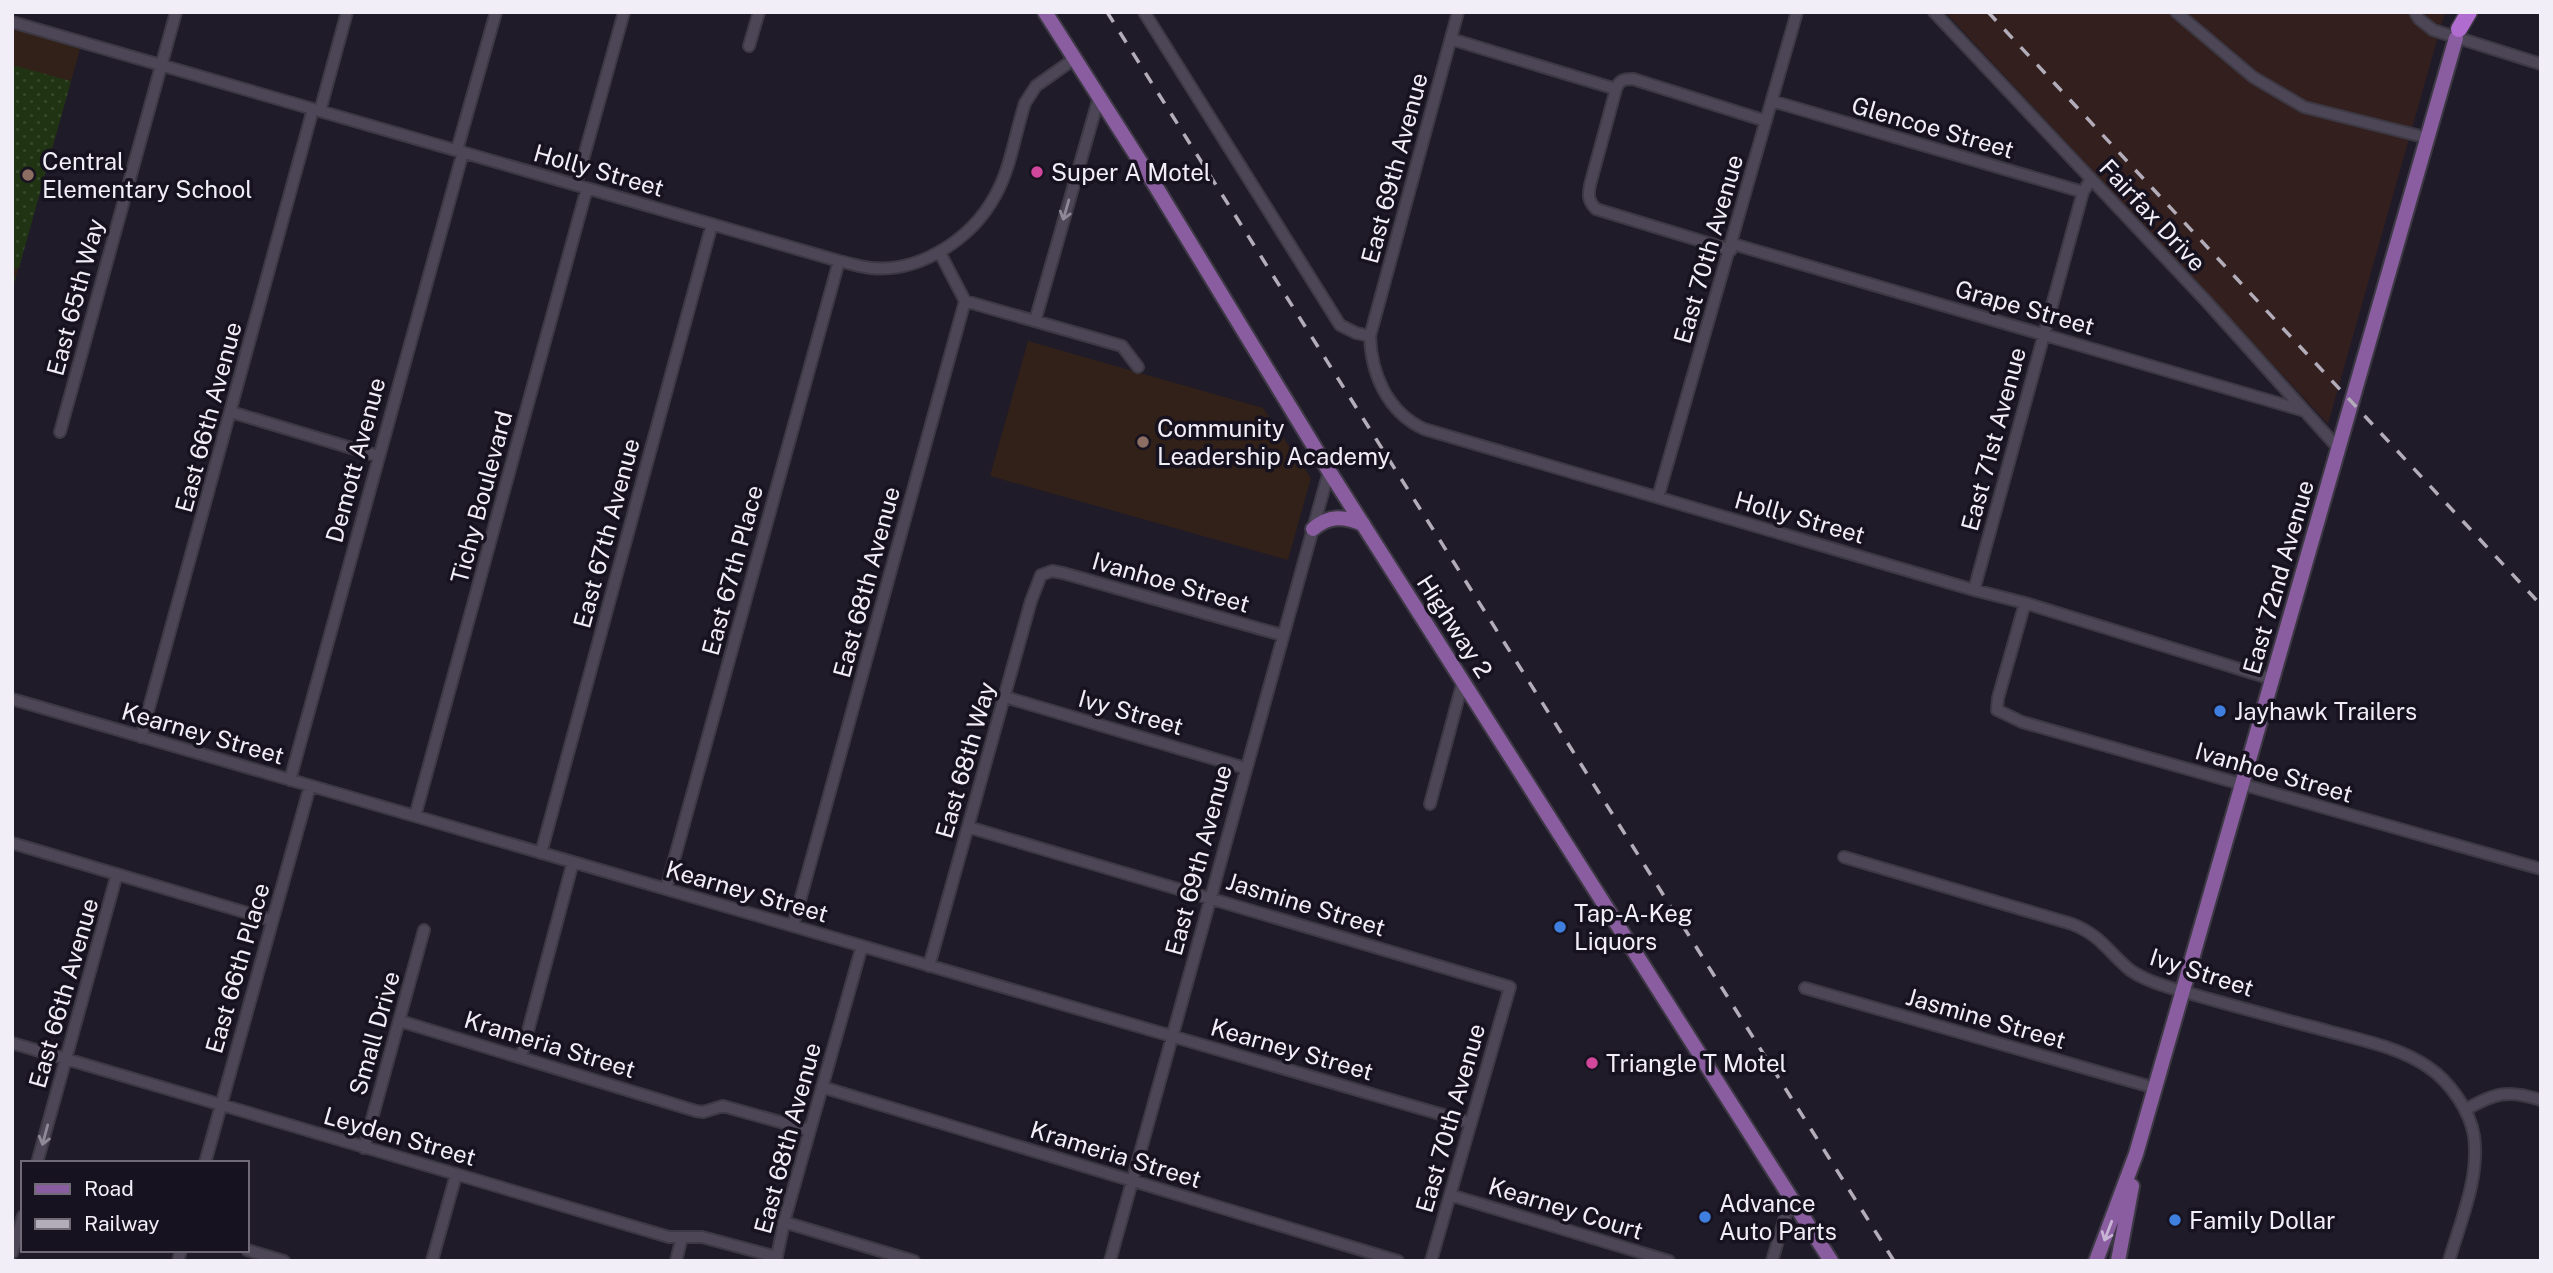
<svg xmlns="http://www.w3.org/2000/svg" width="2553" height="1273" viewBox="0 0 2553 1273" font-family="'Public Sans',sans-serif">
<defs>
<pattern id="grass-dots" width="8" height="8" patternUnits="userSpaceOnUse" patternTransform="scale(1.75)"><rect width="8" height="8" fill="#203414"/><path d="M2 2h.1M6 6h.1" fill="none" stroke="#36482b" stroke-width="1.8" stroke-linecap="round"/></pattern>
</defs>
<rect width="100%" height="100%" fill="#201b29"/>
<path fill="#321f1e" d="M1945 12H2445L2328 424Z"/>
<path fill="#312119" d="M12 22 82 42 12 291Z
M1028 341 1263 408 1311 478 1288 560 990 476Z"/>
<path fill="url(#grass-dots)" d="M12 65 71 81 19 268H15L13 276 16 277 12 291Z"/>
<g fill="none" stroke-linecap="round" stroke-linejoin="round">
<defs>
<path id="minor" d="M1144 12 1340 325 1356 333 1370 336
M1458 12 1370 336C1371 373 1387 412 1424 429L1974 590 2025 603 2272 679
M1934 12 2207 302 2339 449
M2176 12 2253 77 2304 107 2428 138
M2415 12 2419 19 2433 30 2541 64
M12 22 839 261C849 263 860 267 871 268 921 273 972 238 995 196 1011 168 1015 133 1025 103L1036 86 1074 59
M1451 39 1616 89
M749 46 759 12
M1772 101 2083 192
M320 111 347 12
M457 150 496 12
M576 185 624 12
M1733 244 2305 411
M1731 250 1596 209C1588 201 1588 195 1590 185L1616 89C1619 80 1624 79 1633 79L1766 121
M965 301 1122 346 1138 367
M1035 321 1099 97
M231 412 378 456
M60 432 176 12
M1658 497 1797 12
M1974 590 2083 192 2091 179
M2025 603 1998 698 1997 710 2022 722 2541 869
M1005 697 1245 768
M12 699 1471 1123
M141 737 313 109
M290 780 463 152
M1430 804 1463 681
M415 816 587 188
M968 827 1510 987 1431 1261
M12 843 271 920
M541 853 712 224
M1844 857 2072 924C2102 936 2107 951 2130 970 2141 978 2155 983 2168 987 2221 1003 2275 1017 2328 1031 2361 1040 2399 1047 2428 1067 2449 1081 2470 1110 2474 1136 2480 1178 2460 1222 2449 1261
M666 889 839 261
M793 926 965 301 940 253
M929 966 1031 601 1041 575 1052 571 1063 573 1282 635
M1805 988 2155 1088
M400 1021 696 1111 703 1112 723 1106 809 1130
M12 1043 669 1237H702L777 1257
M521 1057 573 862
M822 1087 1398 1261
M2465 1110C2494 1093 2508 1089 2541 1100
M364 1148 424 930
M37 1163 117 874
M205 1163 310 786
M1450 1195 1669 1261
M784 1222 914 1261
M247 1250 284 1261
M12 1253 23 1216
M178 1261 181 1250
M432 1261 456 1175
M676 1261 682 1237
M776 1261 784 1222 862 946
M1110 1261 1329 471
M1772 1261 1791 1197"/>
<path id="major" d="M1045 12 1150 177 1329 471 1831 1261
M1313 529C1329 515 1344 516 1363 524
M2096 1261 2136 1154 2456 38
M2118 1261 2132 1186"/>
<path id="highway" d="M2459 29 2469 12"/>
</defs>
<use href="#minor" stroke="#3d3944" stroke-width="14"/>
<use href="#major" stroke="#3d3944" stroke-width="18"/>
<use href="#highway" stroke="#3d3944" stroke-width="19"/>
<use href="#minor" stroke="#4d4656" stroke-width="10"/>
<use href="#major" stroke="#895d9f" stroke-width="14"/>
<use href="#highway" stroke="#b16cd0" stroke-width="16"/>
<path stroke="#b2adb9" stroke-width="3.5" stroke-dasharray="12 12" stroke-linecap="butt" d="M1107 12 1894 1261
M1988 12 2541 605"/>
</g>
<defs><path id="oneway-shaft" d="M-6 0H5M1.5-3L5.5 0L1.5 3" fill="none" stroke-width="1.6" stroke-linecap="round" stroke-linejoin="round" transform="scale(1.75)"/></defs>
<g stroke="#8f8997">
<use href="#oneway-shaft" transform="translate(1066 210) rotate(106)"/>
<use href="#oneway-shaft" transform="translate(45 1135) rotate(105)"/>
</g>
<use stroke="#c8b4d4" href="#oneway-shaft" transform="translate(2108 1231) rotate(111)"/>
<g fill="#d1479c" stroke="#17121f" stroke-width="2.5">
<circle cx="1037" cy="172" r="7"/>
<circle cx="1592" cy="1063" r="7"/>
</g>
<g fill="#8d6e63" stroke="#17121f" stroke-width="2.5">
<circle cx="28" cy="175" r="7"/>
<circle cx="1143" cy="442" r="7"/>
</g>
<g fill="#3f7fe0" stroke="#17121f" stroke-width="2.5">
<circle cx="2220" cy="711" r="7"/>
<circle cx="1560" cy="927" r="7"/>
<circle cx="1705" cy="1217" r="7"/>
<circle cx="2175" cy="1220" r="7"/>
</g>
<g text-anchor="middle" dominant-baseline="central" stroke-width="7" stroke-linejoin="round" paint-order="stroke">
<g font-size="24" fill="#f2eef8" stroke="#17121f">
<text transform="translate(1933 127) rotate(16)">Glencoe Street</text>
<text transform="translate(1394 168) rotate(-75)">East 69th Avenue</text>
<text transform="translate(599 170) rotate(16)">Holly Street</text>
<text transform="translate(2153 215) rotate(47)">Fairfax Drive</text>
<text transform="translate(1708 249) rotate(-74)">East 70th Avenue</text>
<text transform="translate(75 297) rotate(-75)">East 65th Way</text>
<text transform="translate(2025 307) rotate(16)">Grape Street</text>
<text transform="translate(208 417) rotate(-75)">East 66th Avenue</text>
<text transform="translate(1993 439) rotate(-75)">East 71st Avenue</text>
<text transform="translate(355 460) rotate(-75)">Demott Avenue</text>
<text transform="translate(481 497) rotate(-75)">Tichy Boulevard</text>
<text transform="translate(1800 517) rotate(16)">Holly Street</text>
<text transform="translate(606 533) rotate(-75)">East 67th Avenue</text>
<text transform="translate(732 570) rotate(-75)">East 67th Place</text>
<text transform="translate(2278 577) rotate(-74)">East 72nd Avenue</text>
<text transform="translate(866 582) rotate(-75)">East 68th Avenue</text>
<text transform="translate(1171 582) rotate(16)">Ivanhoe Street</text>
<text transform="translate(1455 626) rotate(57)">Highway 2</text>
<text transform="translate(1131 712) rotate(16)">Ivy Street</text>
<text transform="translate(203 733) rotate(16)">Kearney Street</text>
<text transform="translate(965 760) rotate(-74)">East 68th Way</text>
<text transform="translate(2274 772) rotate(16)">Ivanhoe Street</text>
<text transform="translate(1198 860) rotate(-75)">East 69th Avenue</text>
<text transform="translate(747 891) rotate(16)">Kearney Street</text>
<text transform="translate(1306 904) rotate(17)">Jasmine Street</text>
<text transform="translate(237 968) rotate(-74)">East 66th Place</text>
<text transform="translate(2202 972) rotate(18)">Ivy Street</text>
<text transform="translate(63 993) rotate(-74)">East 66th Avenue</text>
<text transform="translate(1986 1018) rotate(16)">Jasmine Street</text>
<text transform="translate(374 1033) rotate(-74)">Small Drive</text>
<text transform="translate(550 1044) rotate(17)">Krameria Street</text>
<text transform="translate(1292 1049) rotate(16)">Kearney Street</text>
<text transform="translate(1450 1118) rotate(-74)">East 70th Avenue</text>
<text transform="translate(400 1136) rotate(16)">Leyden Street</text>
<text transform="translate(787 1138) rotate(-75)">East 68th Avenue</text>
<text transform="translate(1116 1154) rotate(17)">Krameria Street</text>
<text transform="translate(1566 1208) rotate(17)">Kearney Court</text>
</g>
<g font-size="24" fill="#f2eef8" stroke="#17121f" text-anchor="start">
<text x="42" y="161">Central<tspan x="42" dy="28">Elementary School</tspan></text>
<text x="1051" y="172">Super A Motel</text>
<text x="1157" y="428">Community<tspan x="1157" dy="28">Leadership Academy</tspan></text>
<text x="2234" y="711">Jayhawk Trailers</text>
<text x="1574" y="913">Tap-A-Keg<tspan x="1574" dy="28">Liquors</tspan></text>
<text x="1606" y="1063">Triangle T Motel</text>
<text x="1719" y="1203">Advance<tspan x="1719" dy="28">Auto Parts</tspan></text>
<text x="2189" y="1220">Family Dollar</text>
</g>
</g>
<rect width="2553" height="1273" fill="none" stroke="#f2eef8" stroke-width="28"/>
<rect x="21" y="1161" width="228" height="91" fill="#17121f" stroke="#6f6a76" stroke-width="2"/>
<rect x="35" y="1184" width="35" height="10" fill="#895d9f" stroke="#6f6a76" stroke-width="2"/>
<text x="84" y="1196" font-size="21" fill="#f2eef8">Road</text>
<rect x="35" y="1219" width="35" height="10" fill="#b2adb9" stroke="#6f6a76" stroke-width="2"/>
<text x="84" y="1231" font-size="21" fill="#f2eef8">Railway</text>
</svg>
